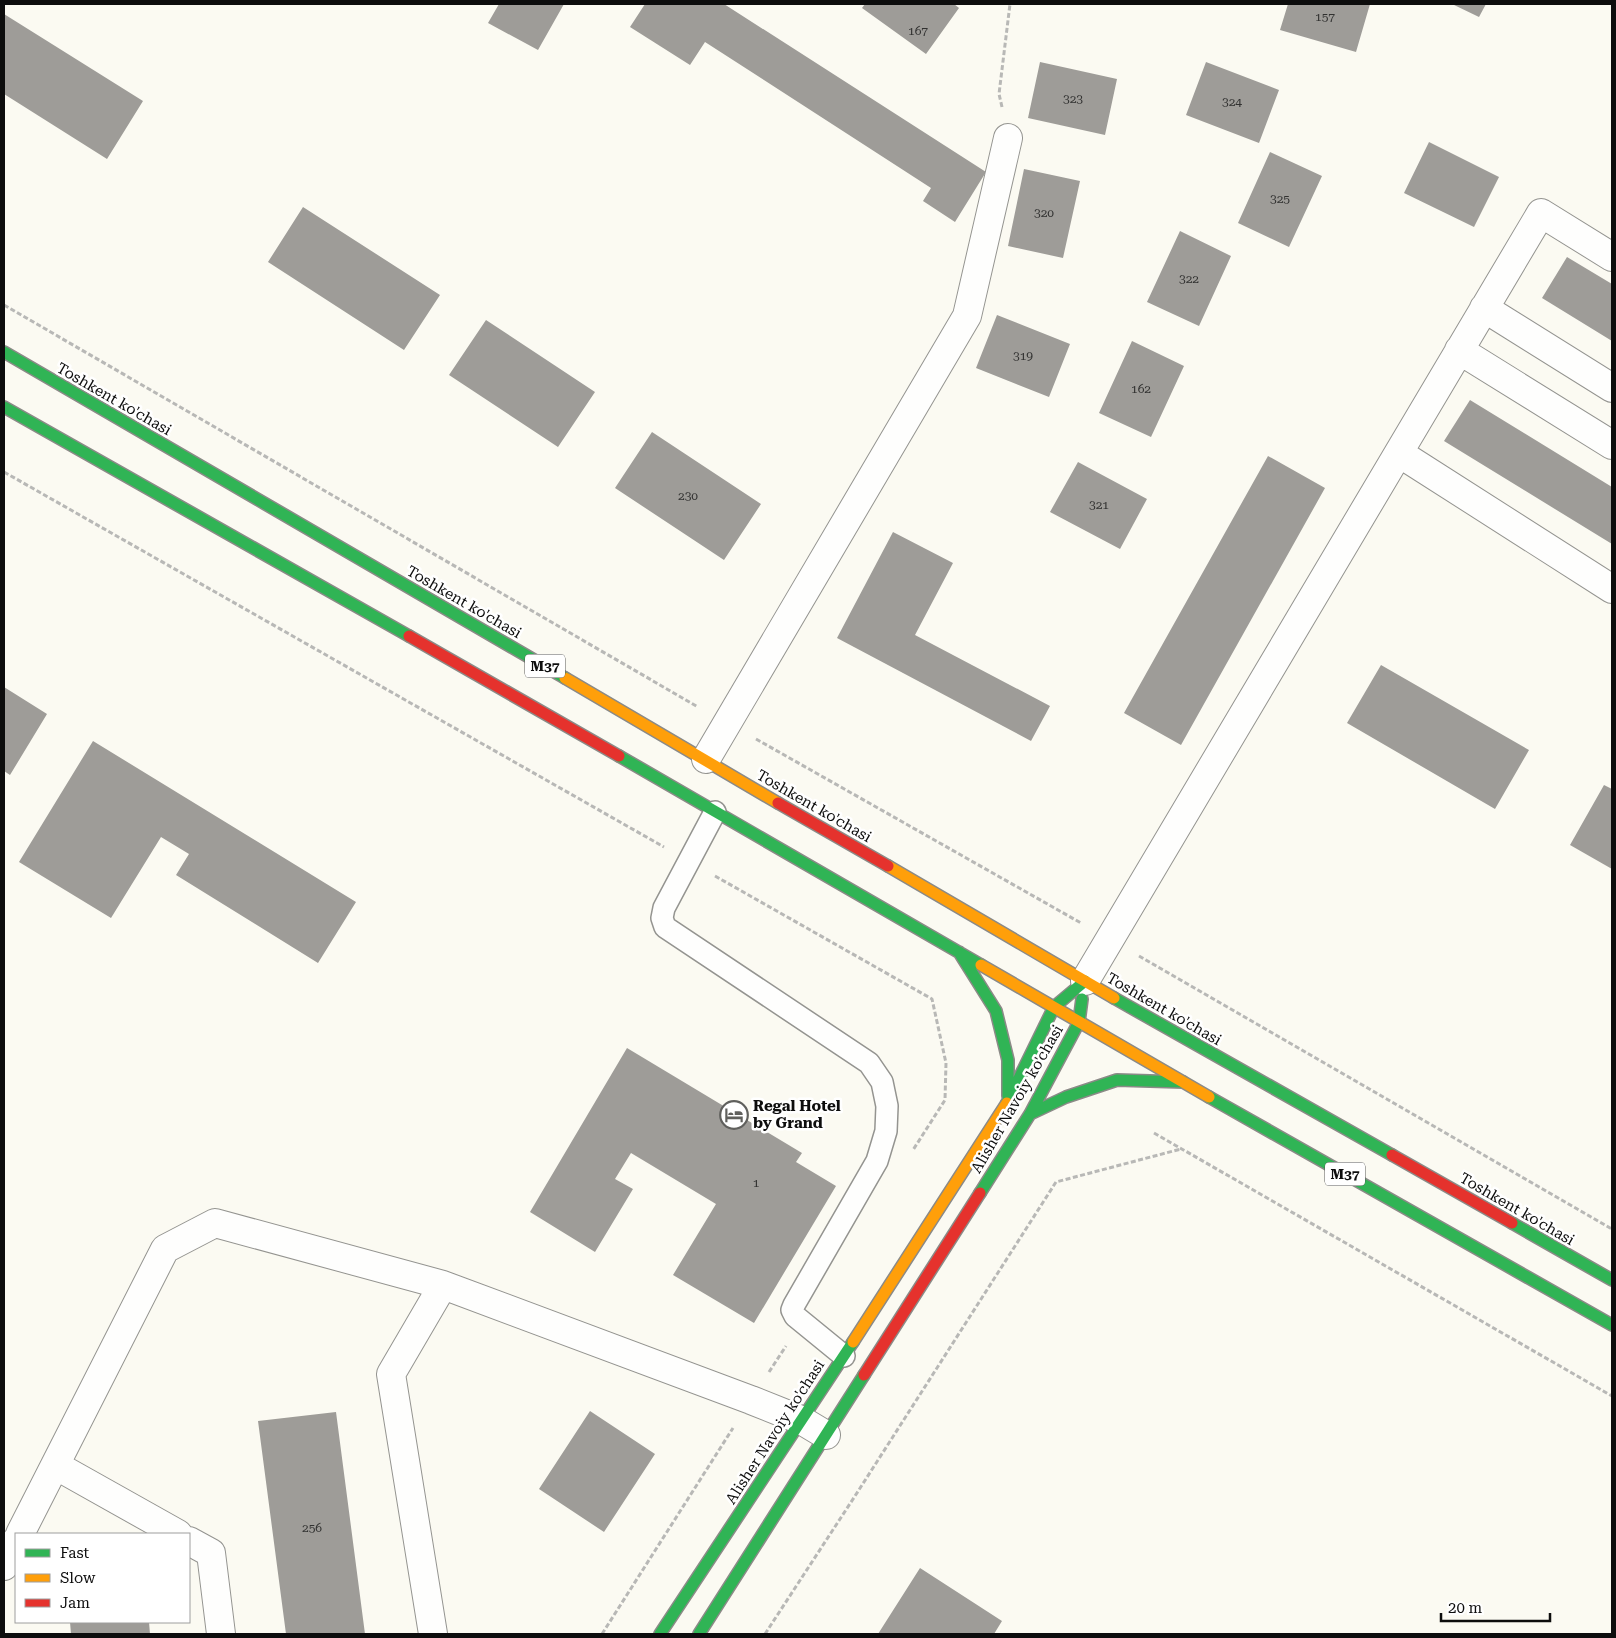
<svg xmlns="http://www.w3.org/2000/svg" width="1616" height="1638" viewBox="0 0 1616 1638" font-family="'Roboto Serif',serif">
<rect width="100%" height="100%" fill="#fbfaf2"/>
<path fill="#9e9c98" d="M499 4H564L538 50 488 23Z
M645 4H724L986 172 955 222 923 201 931 188 705 42 690 65 630 27Z
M865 4H954L959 8 926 54 862 8Z
M1288 4H1370L1356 52 1280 30Z
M1452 4H1486L1479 17Z
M4 14 143 101 107 159 4 94Z
M1040 62 1117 79 1105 135 1028 118Z
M1206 62 1279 90 1259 143 1186 115Z
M1429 142 1499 177 1474 227 1404 193Z
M1270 152 1322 176 1289 247 1238 223Z
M1024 169 1080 181 1063 258 1008 246Z
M303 207 440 295 404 350 268 262Z
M1180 231 1231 256 1199 326 1147 302Z
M1567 257 1612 284V341L1542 298Z
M997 315 1070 344 1049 397 976 368Z
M486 320 595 392 558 447 449 375Z
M1132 341 1184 366 1151 437 1099 413Z
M1470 400 1612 487V544L1444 441Z
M652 432 761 504 724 560 615 488Z
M1268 456 1325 488 1181 745 1124 713Z
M1078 462 1147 499 1120 549 1050 512Z
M893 532 953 563 915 635 1050 706 1031 741 837 638Z
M1381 665 1529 750 1495 809 1347 723Z
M4 687 47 714 10 775 4 771Z
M93 741 356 902 318 963 176 875 189 854 161 837 111 918 19 862Z
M1604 785 1612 789V869L1570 845Z
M627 1048 802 1153 796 1162 836 1186 754 1323 673 1275 716 1204 631 1153 615 1179 633 1189 595 1252 530 1212Z
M590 1411 655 1454 604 1532 539 1489Z
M336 1412 365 1634H286L258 1421Z
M920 1568 1002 1621 994 1634H878Z
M70 1622H149L150 1634H71Z"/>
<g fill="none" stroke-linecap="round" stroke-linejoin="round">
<defs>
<path id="lane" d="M715 812 664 908 662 918 665 927 869 1063 882 1082 887 1106 886 1131 877 1161 794 1305 792 1310 795 1316 844 1356"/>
<path id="street" d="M1484 308 1612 388
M1459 350 1612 445
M1399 453 1612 589
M706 759 967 316 1008 138
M1085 981 1541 213 1612 257
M55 1465 178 1534
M20 1534 165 1249 215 1223 443 1285 751 1400 801 1420 826 1435
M189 1541 211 1553 221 1634
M4 1566 16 1541
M433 1634 391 1374 443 1285"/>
<path id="fast" d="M4 352 565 678
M4 407 409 636
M619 756 981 965
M959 952 996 1011 1008 1060V1096
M1114 998 1392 1155
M1209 1097 1612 1325
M1007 1103 1054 1007 1085 981
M1030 1114 1066 1097 1117 1080 1183 1082
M980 1193 1030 1114 1079 1022 1082 999
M1512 1223 1612 1280
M660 1634 853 1342
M699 1634 864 1375"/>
<path id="slow" d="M565 678 778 803
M888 866 1114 998
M981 965 1209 1097
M853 1342 1007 1103"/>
<path id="jam" d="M409 636 619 756
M778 803 888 866
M1392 1155 1512 1223
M864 1375 980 1193"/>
</defs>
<use href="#lane" stroke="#949490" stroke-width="24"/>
<use href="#street" stroke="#949490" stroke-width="30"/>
<use href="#fast" stroke="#8b8a87" stroke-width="14"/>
<use href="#slow" stroke="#8b8a87" stroke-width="14"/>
<use href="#jam" stroke="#8b8a87" stroke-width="14"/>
<path stroke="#b8b8b6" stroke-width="3" stroke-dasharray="5 2.5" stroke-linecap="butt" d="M1002 107 999 94 1010 4
M4 305 698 707
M4 472 664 847
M756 739 1081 923
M715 876 932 999 946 1063 945 1100 913 1150
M1139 956 1612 1229
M1154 1133 1612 1396
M769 1372 786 1346
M602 1634 733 1428
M765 1634 855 1496 1056 1182 1181 1149"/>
<use href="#lane" stroke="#fefefd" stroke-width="21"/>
<use href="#street" stroke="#fefefd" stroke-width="28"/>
<use href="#fast" stroke="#30b455" stroke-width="11"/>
<use href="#slow" stroke="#ff9f0a" stroke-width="11"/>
<use href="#jam" stroke="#e5322d" stroke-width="11"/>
</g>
<defs>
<symbol id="hotel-ring" viewBox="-11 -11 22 22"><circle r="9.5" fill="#fff" stroke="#60605d" stroke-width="1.5"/><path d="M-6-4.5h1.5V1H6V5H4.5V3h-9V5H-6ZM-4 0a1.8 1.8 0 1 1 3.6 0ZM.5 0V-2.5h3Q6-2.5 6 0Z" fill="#60605d"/></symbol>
</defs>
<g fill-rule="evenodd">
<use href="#hotel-ring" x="718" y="1099" width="32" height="32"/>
</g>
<g text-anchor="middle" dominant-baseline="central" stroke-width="5" stroke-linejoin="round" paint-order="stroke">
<g font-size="12" fill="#313130">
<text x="1325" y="17">157</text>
<text x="918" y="31">167</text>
<text x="1073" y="99">323</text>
<text x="1232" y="102">324</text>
<text x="1280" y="199">325</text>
<text x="1044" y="213">320</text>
<text x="1189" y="279">322</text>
<text x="1023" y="356">319</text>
<text x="1141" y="389">162</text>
<text x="688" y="496">230</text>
<text x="1099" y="505">321</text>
<text x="756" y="1183">1</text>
<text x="312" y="1528">256</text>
</g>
<g fill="#fff" stroke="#565656" stroke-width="1">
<rect x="525" y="654.5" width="40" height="23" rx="4"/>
<rect x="1325" y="1162.5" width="40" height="23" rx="4"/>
</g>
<g font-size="14" font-weight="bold" fill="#0d0d0d">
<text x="545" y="666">M37</text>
<text x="1345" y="1174">M37</text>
</g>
<g font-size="15" fill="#0d0d0d" stroke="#fff">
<text transform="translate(114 399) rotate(30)">Toshkent ko'chasi</text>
<text transform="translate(464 602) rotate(30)">Toshkent ko'chasi</text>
<text transform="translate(814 806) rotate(30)">Toshkent ko'chasi</text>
<text transform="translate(1164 1009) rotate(30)">Toshkent ko'chasi</text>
<text transform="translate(1017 1099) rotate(-60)">Alisher Navoiy ko'chasi</text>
<text transform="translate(1517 1209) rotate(30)">Toshkent ko'chasi</text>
<text transform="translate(775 1432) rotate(-57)">Alisher Navoiy ko'chasi</text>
</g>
<g font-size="15" font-weight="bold" fill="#0d0d0d" stroke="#fff" text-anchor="start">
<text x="753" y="1106">Regal Hotel<tspan x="753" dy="17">by Grand</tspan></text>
</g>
</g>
<rect width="1616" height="1638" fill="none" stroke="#0d0d0d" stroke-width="10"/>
<rect x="15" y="1533" width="175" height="90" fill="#ffffff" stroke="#9e9e9e"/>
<rect x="25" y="1549" width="25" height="8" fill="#30b455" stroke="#9e9e9e"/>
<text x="60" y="1558" font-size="15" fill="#0d0d0d">Fast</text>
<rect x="25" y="1574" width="25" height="8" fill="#ff9f0a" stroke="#9e9e9e"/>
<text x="60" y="1583" font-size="15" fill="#0d0d0d">Slow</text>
<rect x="25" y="1599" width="25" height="8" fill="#e5322d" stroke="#9e9e9e"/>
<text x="60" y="1608" font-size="15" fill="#0d0d0d">Jam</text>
<path d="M1441 1613v8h109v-8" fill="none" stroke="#0d0d0d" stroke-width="2.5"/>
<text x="1448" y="1613" font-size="15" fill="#0d0d0d" stroke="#ffffff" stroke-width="4" paint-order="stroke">20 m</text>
</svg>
